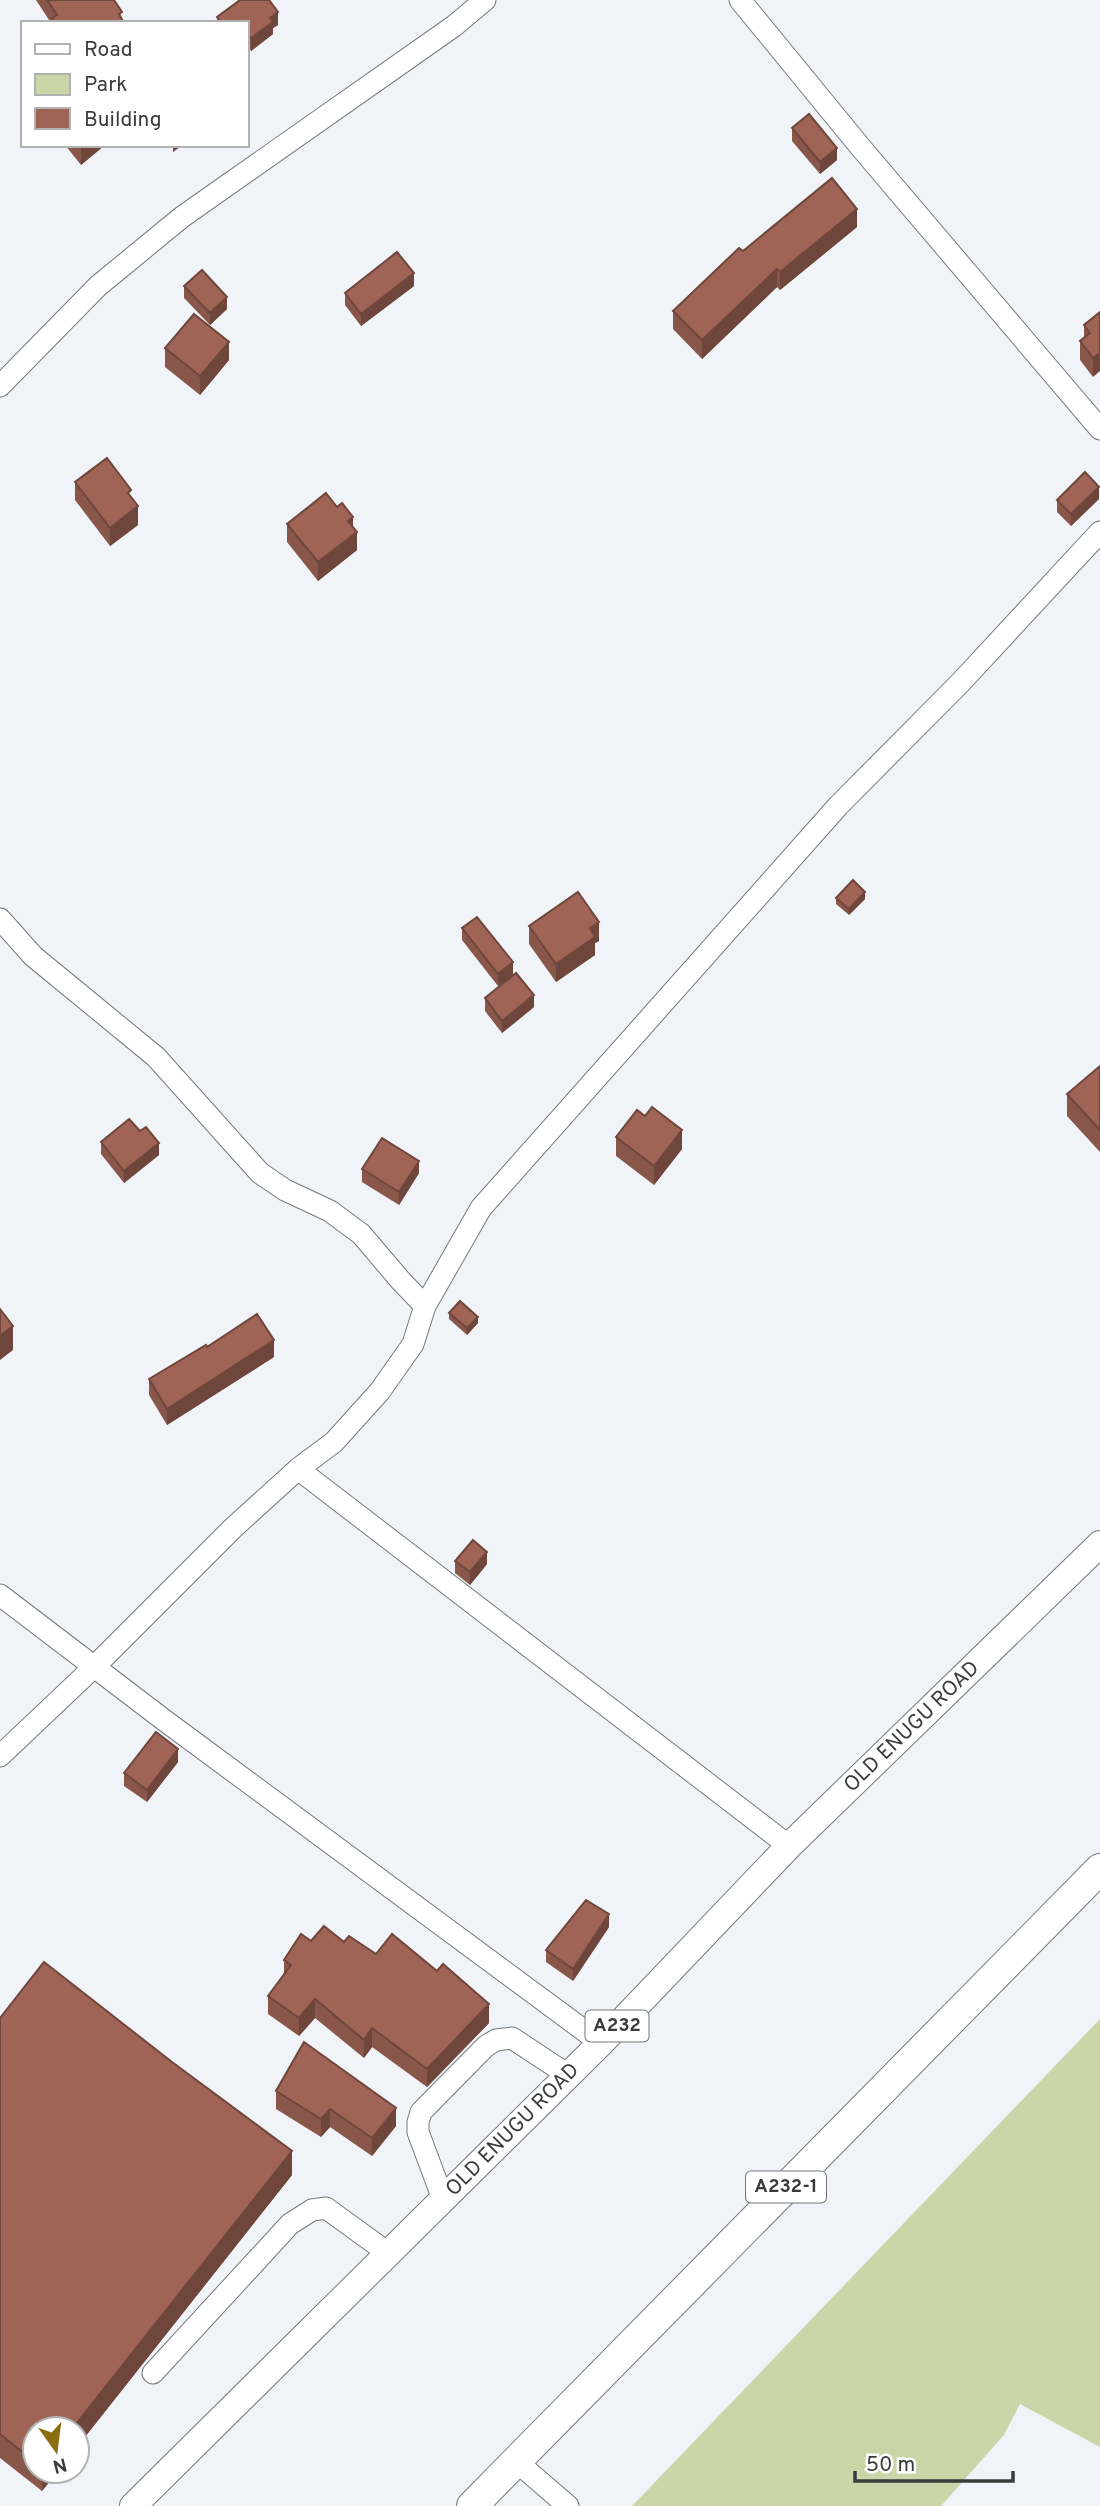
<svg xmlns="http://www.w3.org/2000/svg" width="1100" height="2506" viewBox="0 0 1100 2506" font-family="Overpass,sans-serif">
<rect width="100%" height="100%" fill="#f0f3f7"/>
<path fill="#cad6a8" d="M1100 2019V2447L1020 2404 1004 2435 941 2506H632Z"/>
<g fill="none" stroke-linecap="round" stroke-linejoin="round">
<defs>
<path id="minor" d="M740 0 862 149 1100 429
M0 386 98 286 182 217 454 26 485 0
M0 919 33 956 156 1057 260 1173 285 1190 330 1211 361 1234 401 1281 425 1306
M298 1469 789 1846
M0 1595 164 1720 601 2043
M0 1756 95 1666 233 1528 298 1469 334 1442 380 1391 413 1344 425 1306 481 1208 838 806 961 682 1100 532
M443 2199 418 2132V2122L421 2112 486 2046 496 2040 512 2038 568 2075
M153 2373 290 2224 312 2210 326 2208 388 2253
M517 2462 568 2506"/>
<path id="major" d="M133 2506 601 2043 789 1846 1100 1544"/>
<path id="highway" d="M472 2506 1100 1869"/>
</defs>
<use href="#minor" stroke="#76797c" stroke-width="23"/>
<use href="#major" stroke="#76797c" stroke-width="28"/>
<use href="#highway" stroke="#76797c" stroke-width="32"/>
<use href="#minor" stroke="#fff" stroke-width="21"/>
<use href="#major" stroke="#fff" stroke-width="26"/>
<use href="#highway" stroke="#fff" stroke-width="30"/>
</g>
<path fill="#89564a" d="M36 0H114L124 23H51Z
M217 17 278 25 273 28V34L251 51 248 47 247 23H217Z
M792 128 837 160 820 174 792 141Z
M65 145H105L81 165Z
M857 227 780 290 777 287 702 359 673 329V311L743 251Z
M184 286 227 309 210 325 184 298Z
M414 286 361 326 345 305V293Z
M1100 312 1093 377 1080 360V341L1084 338V325Z
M165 348 229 360 200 395 165 367Z
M75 482 131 497 138 525 110 546 75 500Z
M1099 499 1071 526 1057 512V500Z
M287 524 357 550 318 581 287 542Z
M836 898 865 899 849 915 836 904Z
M529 926 599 941 595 943V955L556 982 529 944Z
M462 928 513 975 498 986 462 940Z
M485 998 534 1007 502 1033 485 1011Z
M1100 1066V1152L1067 1116V1094Z
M140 1131 159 1155 124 1183 101 1154V1142Z
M616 1137 682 1149 654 1185 616 1156Z
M362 1169 419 1173 399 1205 362 1182Z
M449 1313 478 1323 467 1335 449 1319Z
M207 1347 274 1357 167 1425 149 1395V1379Z
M455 1561 487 1564 470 1585 455 1573Z
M178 1762 147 1802 124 1786V1773Z
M609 1927 573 1981 546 1962V1950Z
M311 1941 344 1942 376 1954 489 2023 427 2087 372 2047 364 2058 315 2018 299 2036 268 2014V1996L284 1973V1960Z
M0 2018 292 2175 77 2447V2429H35V2471H58L42 2491 0 2458Z
M276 2091 396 2126 372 2156 330 2127 321 2137 276 2109Z"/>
<path fill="#6f463c" d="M278 12V25L273 28V34L251 51V38L270 18Z
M248 34V47L247 48V36Z
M83 145H105L81 165V147Z
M173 145H183L173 152Z
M837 148V160L820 174V162Z
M857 209V227L780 290V272Z
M777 269V287L702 359V340Z
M414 273V286L361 326V314Z
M227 297V309L210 325V313Z
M229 342V360L200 395V376Z
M1100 353V371L1093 377V358Z
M1099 487V499L1071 526V514Z
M138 506V525L110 546V528Z
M353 517V535L357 532V550L318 581V562L348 521Z
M865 892V899L849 915V909Z
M599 922V941L595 943V955L556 982V964L590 928Z
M513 962V975L498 986V974Z
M534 995V1007L502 1033V1021Z
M682 1130V1149L654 1185V1166Z
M159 1143V1155L124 1183V1171Z
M419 1161V1173L399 1205V1192Z
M478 1317V1323L467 1335V1328Z
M13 1326V1350L0 1360V1336Z
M274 1340V1357L167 1425V1409Z
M487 1552V1564L470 1585V1572Z
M178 1749V1762L147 1802V1790Z
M609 1914V1927L573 1981V1969Z
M315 1999V2018L299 2036V2018Z
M489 2004V2023L427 2087V2069Z
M372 2028V2047L364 2058V2040Z
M396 2108V2126L372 2156V2138Z
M330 2109V2127L321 2137V2119Z
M292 2151V2175L77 2447V2429H72Z
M42 2471H58L42 2491Z"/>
<path fill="#9f6456" stroke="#6f463c" stroke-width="2" d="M47 0H114L122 12 119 14 124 23H55L52 18 57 15Z
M240 0H269L278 12 270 18 273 22 251 38 248 34 247 36V23H221L217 17Z
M809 114 837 148 820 162 792 128Z
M832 178 857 209 780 272 777 269 702 340 673 311 739 248 743 251Z
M397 252 414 273 361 314 345 293Z
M202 270 227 297 210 313 184 286Z
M1100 312V353L1093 358 1080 341 1090 333 1084 325Z
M194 314 229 342 200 376 165 348Z
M107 458 131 490 128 493 138 506 110 528 75 482Z
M1085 472 1099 487 1071 514 1057 500Z
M326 493 337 507 342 503 353 517 348 521 357 532 318 562 287 524Z
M853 880 865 892 849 909 836 898Z
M578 892 599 922 590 928 595 937 556 964 529 926Z
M477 917 513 962 498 974 462 928Z
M516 973 534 995 502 1021 485 998Z
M1100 1066V1130L1067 1094Z
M652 1107 682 1130 654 1166 616 1137 637 1110 645 1116Z
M129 1119 140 1131 146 1127 159 1143 124 1171 101 1142Z
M382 1138 419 1161 399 1192 362 1169Z
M460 1301 478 1317 467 1328 449 1313Z
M0 1309 13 1326 0 1336Z
M257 1314 274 1340 167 1409 149 1379 206 1345 207 1347Z
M473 1540 487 1552 470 1572 455 1561Z
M156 1732 178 1749 147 1790 124 1773Z
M586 1900 609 1914 573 1969 546 1950Z
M324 1926 344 1942 349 1936 376 1954 392 1934 437 1971 443 1964 489 2004 427 2069 372 2028 364 2040 315 1999 299 2018 268 1996 291 1965 284 1960 301 1934 311 1941Z
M44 1962 172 2062 292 2151 72 2429H35V2462L0 2434V2018Z
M304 2042 396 2108 372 2138 330 2109 321 2119 276 2091Z"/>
<g text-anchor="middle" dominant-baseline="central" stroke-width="7" stroke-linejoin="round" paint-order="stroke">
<g fill="#fff" stroke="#747676" stroke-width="2">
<rect x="585.5" y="2010.5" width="63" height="31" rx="5"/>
<rect x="746" y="2171.5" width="80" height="31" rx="5"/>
</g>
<g font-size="19" font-weight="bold" fill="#393b3c">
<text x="617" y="2026">A232</text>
<text x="786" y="2187">A232-1</text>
</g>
<g font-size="21" fill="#393b3c" stroke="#fff">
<text transform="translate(912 1727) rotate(-44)">OLD ENUGU ROAD</text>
<text transform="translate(513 2130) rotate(-45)">OLD ENUGU ROAD</text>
</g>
</g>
<rect x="21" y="21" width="228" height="126" fill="#ffffff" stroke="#b0b1b1" stroke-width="2"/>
<rect x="35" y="44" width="35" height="10" fill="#ffffff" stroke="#b0b1b1" stroke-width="2"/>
<text x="84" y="56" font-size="21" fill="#393b3c">Road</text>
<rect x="35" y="74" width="35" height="21" fill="#cad6a8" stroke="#b0b1b1" stroke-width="2"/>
<text x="84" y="91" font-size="21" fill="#393b3c">Park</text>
<rect x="35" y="108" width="35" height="21" fill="#9f6456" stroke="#b0b1b1" stroke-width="2"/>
<text x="84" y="126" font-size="21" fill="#393b3c">Building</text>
<g transform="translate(56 2450) rotate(166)"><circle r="33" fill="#ffffff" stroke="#b0b1b1" stroke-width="2"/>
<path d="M0-5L12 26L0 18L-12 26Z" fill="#8a6f10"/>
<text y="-10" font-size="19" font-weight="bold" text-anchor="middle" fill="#393b3c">N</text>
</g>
<path d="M855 2471v10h158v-10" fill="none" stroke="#393b3c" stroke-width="3.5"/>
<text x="866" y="2471" font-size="21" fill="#393b3c" stroke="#ffffff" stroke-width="5" paint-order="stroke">50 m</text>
</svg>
